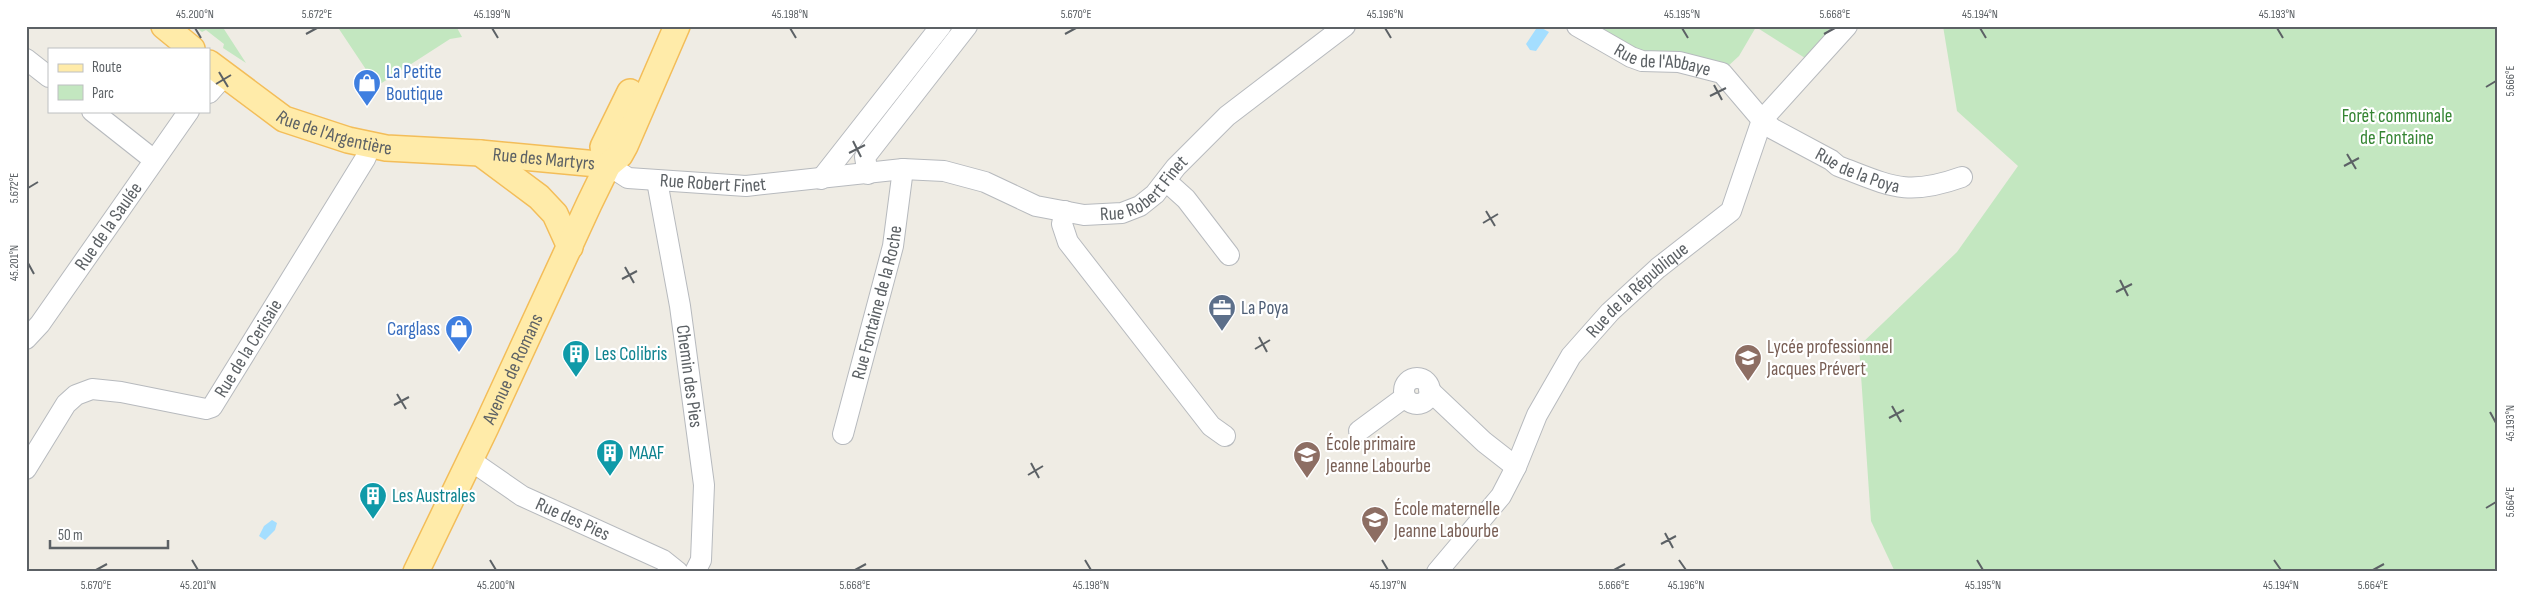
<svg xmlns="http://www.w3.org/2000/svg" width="2524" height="598" viewBox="0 0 2524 598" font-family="'Sofia Sans Condensed',sans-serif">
<rect width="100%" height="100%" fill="#efece4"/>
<path fill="#c3e7c0" d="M194 26H222L246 63 223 48 224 44 206 30 202 32Z
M337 26H456L462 37 450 39 377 86Z
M1589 26H1838L1805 58 1756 27 1739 56 1726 68 1644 54Z
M1943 26H2498V572H1895L1871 521 1859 346 1957 252 2018 166 1957 111Z"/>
<path fill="#a4deff" d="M1538 26 1549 32 1536 51 1530 50 1526 44Z
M272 520 277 523 275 530 265 540 259 536 264 526Z"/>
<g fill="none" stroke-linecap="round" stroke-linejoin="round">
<defs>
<g id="minor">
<path id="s1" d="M1577 26 1631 57 1642 61 1679 62 1722 73 1762 120 1773 129 1831 160 1838 166C1891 186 1906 197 1962 177"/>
<path d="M26 59 49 77"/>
<path d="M209 93 225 75"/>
<path d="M92 111 154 160"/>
<path id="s2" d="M608 165 628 178 746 186 903 169 944 171 985 182 1036 206 1084 215 1122 213 1140 206 1155 194 1176 167 1227 116 1345 26"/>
<path d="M868 174 865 157 967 26"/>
<path d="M821 179 941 26"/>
<path id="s3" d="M657 181 680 306 704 485 701 560 695 572"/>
<path d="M1166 181 1186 199 1229 255"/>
<path d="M1065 211 1062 224 1068 242 1211 426 1225 436"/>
<path id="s4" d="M26 339 40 324 189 111"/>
<circle cx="1417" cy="391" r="13"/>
<path d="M1429 390 1484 442 1516 467"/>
<path d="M1359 431 1405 397"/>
<path id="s5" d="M843 434 893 246 903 169"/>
<path id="s6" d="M470 460 522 496 663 560 678 572"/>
<path id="s7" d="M26 469 66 404 76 395 92 389 121 392 206 409 212 407 365 159 371 145"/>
<path id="s8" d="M1437 572 1501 496 1516 467 1537 415 1571 356 1610 312 1658 268 1731 211 1762 120 1847 26"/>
</g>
<g id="major">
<path d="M164 26 192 49"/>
<path id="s9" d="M209 63 284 119 348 140 386 148 480 153 608 165"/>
<path d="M480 153 539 197 555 214 570 247"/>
<path d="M608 165 603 147 630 92"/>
<path id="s10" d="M416 572 486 427 589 204 608 165 620 155 625 146 677 26"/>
</g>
</defs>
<use href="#minor" stroke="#b7babe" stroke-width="22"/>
<use href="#major" stroke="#f3bd59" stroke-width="28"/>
<use href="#minor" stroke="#fff" stroke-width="20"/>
<use href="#major" stroke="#ffeba9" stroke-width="25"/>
</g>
<path fill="none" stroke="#5c6165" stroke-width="2" d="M195 28 201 38M492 28 498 38M790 28 796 38M1385 28 1391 38M1682 28 1688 38M1980 28 1986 38M2277 28 2283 38M306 34 317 28M1065 34 1076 28M1824 34 1835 28M219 72 228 87M216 84 231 75M1714 85 1722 100M2486 87 2496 81M1710 96 1726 88M853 141 861 157M849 153 865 145M2347 154 2356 169M2344 166 2359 158M28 188 38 182M1486 211 1495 226M1483 223 1498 214M28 263 34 274M625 267 634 283M622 279 637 271M2120 280 2128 296M2116 292 2132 284M1259 337 1267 352M1255 349 1270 340M397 394 406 409M394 405 409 397M1892 406 1901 422M2490 412 2496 423M1889 418 1904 410M1031 463 1039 478M1028 475 1043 466M2486 508 2496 502M1665 533 1673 548M1661 544 1676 536M192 560 198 570M490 560 496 570M1085 560 1091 570M1382 560 1388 570M1679 560 1686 570M1977 560 1983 570M2274 560 2281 570M96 570 107 564M855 570 866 564M1614 570 1625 564M2373 570 2384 564"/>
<defs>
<symbol id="shop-pin" viewBox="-11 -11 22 30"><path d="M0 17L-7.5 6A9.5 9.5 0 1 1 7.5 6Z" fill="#3f7fe0" stroke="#fff"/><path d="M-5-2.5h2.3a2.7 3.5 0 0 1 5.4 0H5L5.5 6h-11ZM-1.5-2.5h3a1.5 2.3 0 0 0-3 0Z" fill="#fff"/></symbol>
<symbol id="office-pin" viewBox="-11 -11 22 30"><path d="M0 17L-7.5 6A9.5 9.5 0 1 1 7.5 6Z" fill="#5c6f8a" stroke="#fff"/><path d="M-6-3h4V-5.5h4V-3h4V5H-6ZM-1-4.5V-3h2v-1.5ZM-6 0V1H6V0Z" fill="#fff"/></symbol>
<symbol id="building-pin" viewBox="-11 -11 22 30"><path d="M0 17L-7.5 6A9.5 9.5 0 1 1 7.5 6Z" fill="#0f9aa8" stroke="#fff"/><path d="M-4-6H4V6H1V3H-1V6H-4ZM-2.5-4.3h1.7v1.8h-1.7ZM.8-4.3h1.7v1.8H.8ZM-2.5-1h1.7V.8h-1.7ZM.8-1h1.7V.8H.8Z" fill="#fff"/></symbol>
<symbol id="school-pin" viewBox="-11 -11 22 30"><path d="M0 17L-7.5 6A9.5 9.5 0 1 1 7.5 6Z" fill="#8d6e63" stroke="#fff"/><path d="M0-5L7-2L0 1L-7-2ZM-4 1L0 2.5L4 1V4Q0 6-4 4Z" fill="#fff"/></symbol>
</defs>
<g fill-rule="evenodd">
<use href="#shop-pin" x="351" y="67" width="32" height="43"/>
<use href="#office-pin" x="1206" y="292" width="32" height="43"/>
<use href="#shop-pin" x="443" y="313" width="32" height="43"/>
<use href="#building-pin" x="560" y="338" width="32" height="43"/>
<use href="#school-pin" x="1732" y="342" width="32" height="43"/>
<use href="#building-pin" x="594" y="437" width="32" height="43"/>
<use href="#school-pin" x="1291" y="439" width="32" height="43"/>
<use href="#building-pin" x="357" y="480" width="32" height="43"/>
<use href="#school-pin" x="1359" y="504" width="32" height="43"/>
</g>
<g text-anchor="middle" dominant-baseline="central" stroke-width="4.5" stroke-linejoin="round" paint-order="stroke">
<g font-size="19" fill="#5c6165" stroke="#fff">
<text stroke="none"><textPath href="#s1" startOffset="94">Rue de l'Abbaye</textPath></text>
<text stroke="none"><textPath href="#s9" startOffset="146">Rue de l'Argentière</textPath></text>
<text stroke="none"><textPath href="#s9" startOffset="358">Rue des Martyrs</textPath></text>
<text stroke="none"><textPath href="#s1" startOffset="326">Rue de la Poya</textPath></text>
<text stroke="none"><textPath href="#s2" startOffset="109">Rue Robert Finet</textPath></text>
<text stroke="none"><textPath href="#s2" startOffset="558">Rue Robert Finet</textPath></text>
<text stroke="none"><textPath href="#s4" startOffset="140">Rue de la Saulée</textPath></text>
<text stroke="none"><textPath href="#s8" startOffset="350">Rue de la République</textPath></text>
<text stroke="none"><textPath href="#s5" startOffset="136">Rue Fontaine de la Roche</textPath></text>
<text stroke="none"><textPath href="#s7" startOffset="298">Rue de la Cerisaie</textPath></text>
<text stroke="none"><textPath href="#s10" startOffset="225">Avenue de Romans</textPath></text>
<text stroke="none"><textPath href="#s3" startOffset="198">Chemin des Pies</textPath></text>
<text stroke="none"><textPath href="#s6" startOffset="119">Rue des Pies</textPath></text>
</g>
<g font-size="19" fill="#366cbe" stroke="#fff" text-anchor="start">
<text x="386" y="72">La Petite<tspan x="386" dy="22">Boutique</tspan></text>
<text x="440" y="329" text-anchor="end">Carglass</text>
</g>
<g font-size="19" fill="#358533" stroke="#fff">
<text x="2397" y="116">Forêt communale<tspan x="2397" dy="22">de Fontaine</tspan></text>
</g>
<g font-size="19" fill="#4e5e75" stroke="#fff" text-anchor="start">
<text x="1241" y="308">La Poya</text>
</g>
<g font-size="19" fill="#785e54" stroke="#fff" text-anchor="start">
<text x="1767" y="347">Lycée professionnel<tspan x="1767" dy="22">Jacques Prévert</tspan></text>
<text x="1326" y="444">École primaire<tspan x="1326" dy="22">Jeanne Labourbe</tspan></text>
<text x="1394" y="509">École maternelle<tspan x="1394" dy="22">Jeanne Labourbe</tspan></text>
</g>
<g font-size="19" fill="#0d838f" stroke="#fff" text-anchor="start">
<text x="595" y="354">Les Colibris</text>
<text x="629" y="453">MAAF</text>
<text x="392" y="496">Les Australes</text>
</g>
</g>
<rect width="2524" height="598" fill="none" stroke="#ffffff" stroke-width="55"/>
<rect x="48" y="48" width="162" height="65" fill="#ffffff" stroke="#bec0c1"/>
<rect x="58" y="64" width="25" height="8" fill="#ffeba9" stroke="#bec0c1"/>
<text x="92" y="72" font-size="15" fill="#5c6165">Route</text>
<rect x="58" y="85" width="25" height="15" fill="#c3e7c0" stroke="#bec0c1"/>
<text x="92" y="98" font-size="15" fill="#5c6165">Parc</text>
<path d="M50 540v8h118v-8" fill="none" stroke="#5c6165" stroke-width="2.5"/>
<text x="58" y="540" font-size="15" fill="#5c6165" stroke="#ffffff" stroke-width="4" paint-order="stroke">50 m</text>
<rect x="28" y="28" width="2468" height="542" fill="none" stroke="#5c6165" stroke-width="2"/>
<g font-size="12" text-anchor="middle" fill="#5c6165">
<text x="195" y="18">45.200°N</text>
<text x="317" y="18">5.672°E</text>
<text x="492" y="18">45.199°N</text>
<text x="790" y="18">45.198°N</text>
<text x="1076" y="18">5.670°E</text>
<text x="1385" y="18">45.196°N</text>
<text x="1682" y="18">45.195°N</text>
<text x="1835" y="18">5.668°E</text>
<text x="1980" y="18">45.194°N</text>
<text x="2277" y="18">45.193°N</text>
<text transform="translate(2510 81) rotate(-90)" y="4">5.666°E</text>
<text transform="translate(14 188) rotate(-90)" y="4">5.672°E</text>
<text transform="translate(14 263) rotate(-90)" y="4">45.201°N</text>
<text transform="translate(2510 423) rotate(-90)" y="4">45.193°N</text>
<text transform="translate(2510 502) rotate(-90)" y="4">5.664°E</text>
<text x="96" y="589">5.670°E</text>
<text x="198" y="589">45.201°N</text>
<text x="496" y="589">45.200°N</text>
<text x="855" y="589">5.668°E</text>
<text x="1091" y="589">45.198°N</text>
<text x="1388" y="589">45.197°N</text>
<text x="1614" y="589">5.666°E</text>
<text x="1686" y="589">45.196°N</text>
<text x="1983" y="589">45.195°N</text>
<text x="2281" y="589">45.194°N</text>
<text x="2373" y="589">5.664°E</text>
</g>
</svg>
